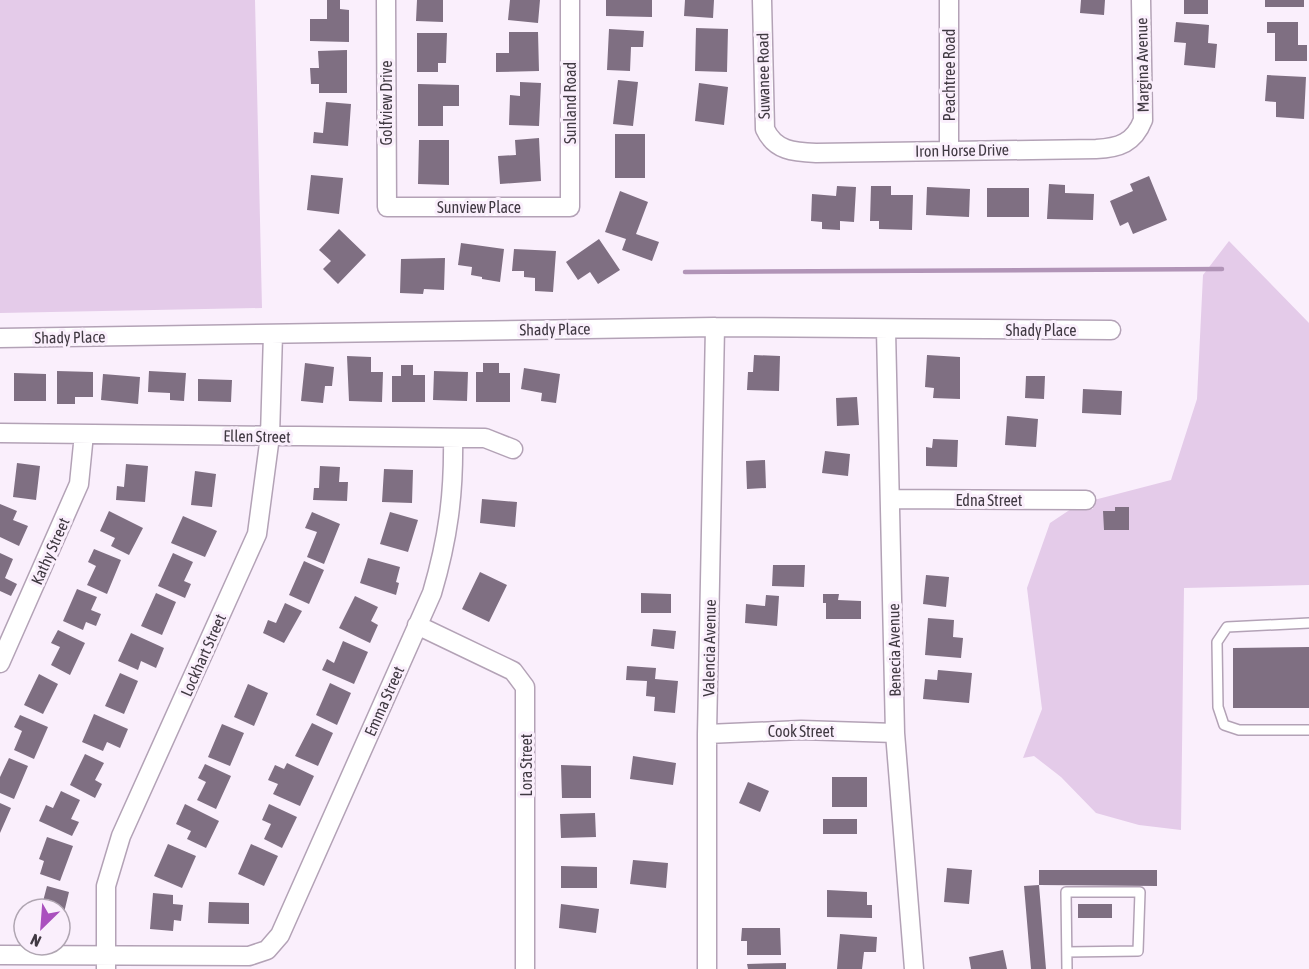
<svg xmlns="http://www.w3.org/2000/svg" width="1309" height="969" viewBox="0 0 1309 969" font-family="'Asap Condensed',sans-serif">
<rect width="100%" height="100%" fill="#faeffc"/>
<path fill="#e4cbe9" d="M0 0H255L262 308 0 313Z
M1229 241 1309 323V585L1184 588 1181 830 1139 825 1096 813 1061 777 1034 756 1023 758 1042 709 1027 588 1050 523 1071 509H1093L1094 500 1171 480 1197 399 1203 275Z"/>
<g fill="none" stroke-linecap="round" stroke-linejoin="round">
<path stroke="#b194b7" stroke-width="4.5" d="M685 272 1222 269"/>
</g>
<path fill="#7f6f82" d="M327 0H340V9L349 10V42L310 41V19H327Z
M417 0H443V22L416 21Z
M510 0H540L538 23 508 20Z
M606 0H652V17L606 16Z
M685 0H714L713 18 684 16Z
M1081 0H1105L1104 15 1080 13Z
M1184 0H1208V14H1184Z
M1265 0H1304V7H1265Z
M1176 22 1209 25 1208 43 1217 44 1215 68 1184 65 1186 43 1174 42Z
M1267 22H1298V45H1307V61H1275V33H1267Z
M696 28 728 29 727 72 695 71Z
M609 29 644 31 643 47H631L630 71 607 70Z
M509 32H538L539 71 496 72V53H509Z
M417 33H447L446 63H438V72H417Z
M347 50V93H319V84H311L310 68H319L318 51Z
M1267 75 1306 77 1304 119 1276 117V102L1265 101Z
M618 80 638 82 633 126 613 124Z
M520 82 541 83 539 126 509 125 510 95 520 96Z
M699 83 728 87 724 125 695 121Z
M418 84 459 85V106H443V126H418Z
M326 102 351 104 348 146 313 143 314 132 323 133Z
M615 134H645V178H615Z
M539 138 541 181 500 184 498 156 516 155 515 140Z
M419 140H449V185L418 184Z
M311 175 343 178 339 214 307 210Z
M1149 176 1167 220 1133 234 1128 222 1120 226 1110 201 1133 191 1130 184Z
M1049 184 1065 185V193L1094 194 1093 220 1047 219Z
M837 186 856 187 854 222 840 221V230L822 229V222L811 221 812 194 836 196Z
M871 186H891V195H913L912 230 879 229V221H870Z
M927 187 970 189 969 217 926 215Z
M987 188H1029V217H987Z
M620 191 648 202 636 234 659 242 652 261 622 250 626 239 605 232Z
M339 229 366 255 338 284 323 269 331 261 319 250Z
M599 239 620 270 598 284 590 272 578 280 566 262Z
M461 243 504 249 500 282 482 279V277L471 275 472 267 458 265Z
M514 249 556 251 553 292 535 291V278L524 277V271H512Z
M445 258 444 290 424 289 423 294 400 293 401 259Z
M754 355 780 356 779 391 747 390 748 372H753Z
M927 355 960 357V399L933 398 934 388 925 387Z
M347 356 371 357V372H383L382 402 349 401Z
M305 363 334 367 332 386H325L323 403 301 401Z
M483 363H499V373H510V402H476V372H483Z
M401 365H413V375H425V402H392V376H401Z
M524 368 560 374 556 403 541 401 542 393 521 389Z
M57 371 93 372V397H75V404H57Z
M149 371 186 373 184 401 170 400V393L148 392Z
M434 371 468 372 467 401 433 400Z
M14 373 46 374V401H14Z
M103 374 140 377 138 404 101 400Z
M1026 376H1045L1044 399 1025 398Z
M198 379 232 380 231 402 198 401Z
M1083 389 1122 391 1121 415 1082 413Z
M857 397 859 425 837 426 836 398Z
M1007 416 1038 419 1036 447 1005 445Z
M933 439 958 440 957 467 926 466V447L932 448Z
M825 451 850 454 848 476 822 473Z
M765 460 766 488 747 489 746 461Z
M17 463 40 466 36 500 13 497Z
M126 464 148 466 145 502 116 500 117 486 124 487Z
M320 466 340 467 339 482H348L347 501 313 500 314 488H319Z
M384 469 413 470 412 503 382 502Z
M195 471 216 474 212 507 191 505Z
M482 499 517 502 515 527 480 523Z
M0 504 17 511 13 520 28 526 19 546 0 537Z
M1115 507H1129V530H1104L1103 511H1115Z
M109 511 143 528 129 555 111 546 115 538 100 531Z
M312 512 340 524 324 564 307 557 317 532 305 528Z
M390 512 418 520 408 552 380 544Z
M183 516 217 531 205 557 171 543Z
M94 549 121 560 107 594 87 585 96 566 88 562Z
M0 553 13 559 5 578 17 584 11 596 0 591Z
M173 553 193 562 184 581 191 584 185 598 158 586Z
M368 558 400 567 396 582 399 583 396 595 360 583Z
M304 561 324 570 309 604 289 595Z
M773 565H805L804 587 772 586Z
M480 572 507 585 489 622 462 609Z
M926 575 949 577 946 607 923 604Z
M77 589 97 597 91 610 101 614 96 626 86 622 83 630 63 621Z
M156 593 176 602 162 635 141 626Z
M641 593 671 594V613H641Z
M823 594H839L838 600 861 601V619H826V603H823Z
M766 595 779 596 777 626 745 623 746 604 765 606Z
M355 596 378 607 371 621 378 625 370 643 339 628Z
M285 603 302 611 284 643 263 633 268 620 276 623Z
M928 618 954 620 953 637 963 638 961 658 925 655Z
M653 629 676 631 674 649 651 646Z
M58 630 85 643 70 675 51 665 60 647 51 643Z
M131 633 164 648 156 668 141 661 138 670 118 661Z
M343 641 368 652 354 684 322 670 327 659 334 663Z
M1309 647V708H1233V648Z
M627 666 656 668 655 679 678 681 675 713 654 711 655 697 646 696 647 681 626 680Z
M938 670 972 673 969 703 923 699 925 679 937 680Z
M120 673 138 681 124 714 105 706Z
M39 674 58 684 43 714 24 705Z
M330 683 351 693 337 725 316 715Z
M248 684 268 693 254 726 234 717Z
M94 714 128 729 120 748 107 742 103 751 82 742Z
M20 715 48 727 34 759 14 750 22 731 14 727Z
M312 723 333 733 318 766 295 756Z
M222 724 244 733 230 766 208 757Z
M85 754 104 763 95 780 102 784 95 798 70 785Z
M633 756 676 763 673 785 630 779Z
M9 758 28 766 14 799 0 793V777Z
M287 763 314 776 300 806 273 794 278 784 268 780 275 765 284 769Z
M205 764 231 776 216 809 197 800 206 782 198 778Z
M561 765 591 766V798H562Z
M832 777H867V807H832Z
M748 782 769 791 760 812 739 803Z
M61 791 80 800 71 819 79 822 72 836 39 821 46 805 53 808Z
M0 803 11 808 0 833Z
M185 804 219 821 206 848 187 839 191 831 176 824Z
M269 804 297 817 282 848 264 839 271 824 262 820Z
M595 813 596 837 561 838 560 814Z
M823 819H857V834H823Z
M47 837 73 846 60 881 40 874 44 861 39 859Z
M168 844 196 856 182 888 154 876Z
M251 844 278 856 264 886 238 874Z
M633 860 668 863 666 888 630 884Z
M561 866 597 867V888H561Z
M947 868 972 870 969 904 944 902Z
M1039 870H1157V886L1039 885Z
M1039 885 1046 969H1031L1024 886Z
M47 886 69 892 61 925 60 909H41Z
M827 890 867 892V905H872V918L827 917Z
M153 893 173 895V904L183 905 181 921 174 920 173 931 150 929Z
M209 902 249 903V924L208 923Z
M561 904 599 909 596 933 559 928Z
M1078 904H1112V918H1078Z
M742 928H780L781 955H747V941H741Z
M840 934 877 937 876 952H864L862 969H837Z
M1003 950 1007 969H971L969 957Z
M786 963V969H748L747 964Z"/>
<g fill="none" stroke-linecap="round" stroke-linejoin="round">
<defs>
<path id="service" d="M1309 623 1227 627 1217 642 1218 707 1224 725 1239 730H1309
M1067 952 1138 951 1140 892H1066L1067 969"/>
<path id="minor" d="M386 0 387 207H570V0
M762 0 765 129C775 151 794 152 816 153L1096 149C1119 148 1134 143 1143 120L1141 0
M949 150V0
M886 330 895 733 914 969
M0 338 715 327 1111 330
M0 433 485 438 513 449
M891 499 1086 500
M417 625 513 671 525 687V969
M0 663 79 484 84 434
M707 734 801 730 895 733
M0 955 249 956 267 950 280 935 432 593C448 539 454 494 453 438
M106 969V886L121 836 257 534 270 436 273 334
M707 969V734L715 327"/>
</defs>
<use href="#service" stroke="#b3a2b6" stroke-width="12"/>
<use href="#minor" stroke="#b3a2b6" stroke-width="21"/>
<use href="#service" stroke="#fff" stroke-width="9"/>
<use href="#minor" stroke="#fff" stroke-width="18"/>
</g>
<g text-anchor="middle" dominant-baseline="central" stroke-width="6" stroke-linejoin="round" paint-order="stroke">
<g font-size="16" fill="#403942" stroke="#faeffc">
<text transform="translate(1142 65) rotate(-91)">Margina Avenue</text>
<text transform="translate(949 75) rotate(-90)">Peachtree Road</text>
<text transform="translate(763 76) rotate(-91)">Suwanee Road</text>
<text transform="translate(386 103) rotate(-90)">Golfview Drive</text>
<text transform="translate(570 103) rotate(-90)">Sunland Road</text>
<text transform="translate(962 150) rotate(-1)">Iron Horse Drive</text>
<text x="479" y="207">Sunview Place</text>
<text transform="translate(555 329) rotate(-1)">Shady Place</text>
<text x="1041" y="330">Shady Place</text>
<text transform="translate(70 337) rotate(-1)">Shady Place</text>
<text transform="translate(257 436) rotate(1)">Ellen Street</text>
<text x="989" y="500">Edna Street</text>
<text transform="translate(50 551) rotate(-66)">Kathy Street</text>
<text transform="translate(709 648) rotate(-89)">Valencia Avenue</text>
<text transform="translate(894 650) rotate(-91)">Benecia Avenue</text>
<text transform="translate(203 655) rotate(-66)">Lockhart Street</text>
<text transform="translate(384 701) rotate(-66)">Emma Street</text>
<text x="801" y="731">Cook Street</text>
<text transform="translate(526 765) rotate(-90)">Lora Street</text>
</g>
</g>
<g transform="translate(42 927) rotate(205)"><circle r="28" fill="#faeffc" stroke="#b0a6b2" stroke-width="1.5"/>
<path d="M0-4.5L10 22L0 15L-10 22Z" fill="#aa51be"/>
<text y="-9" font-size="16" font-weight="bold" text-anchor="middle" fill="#403942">N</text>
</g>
</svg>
